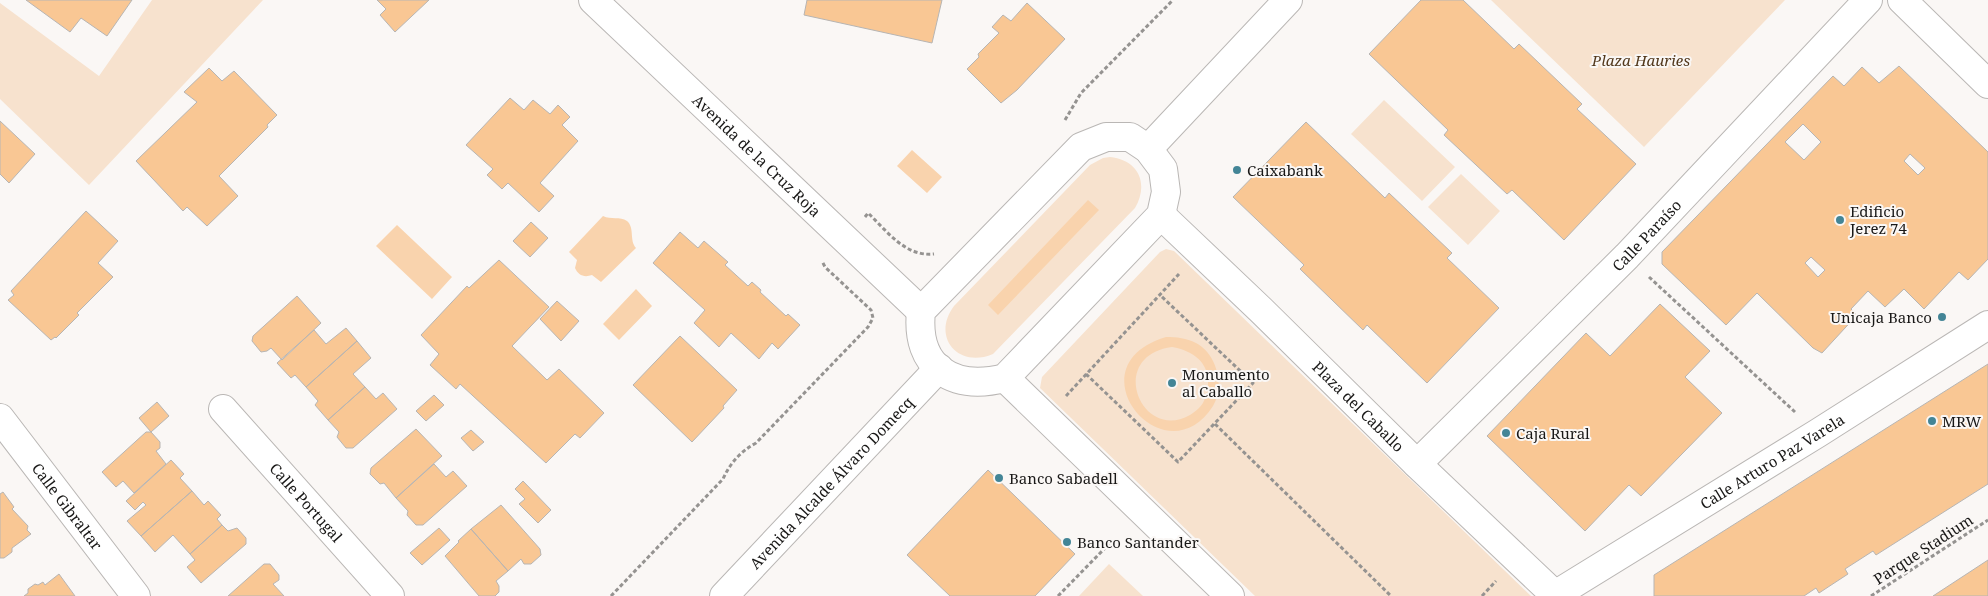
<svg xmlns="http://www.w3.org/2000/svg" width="1988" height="596" viewBox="0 0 1988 596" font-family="'Noto Serif',serif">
<rect width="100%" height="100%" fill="#faf7f5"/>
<path fill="#f7e2ce" d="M152 0H263L89 185 0 99V3L99 76Z
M1491 0H1785L1644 147Z
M1384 100 1455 167 1422 201 1351 134Z
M1110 157C1139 160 1149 184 1135 208L993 354C958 369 931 337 954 306L1090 165 1103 158Z
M1461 174 1500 211 1468 245 1428 207Z
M1166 249 1174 251 1531 596H1255L1040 388 1042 377 1160 252Z
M1109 564 1143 596H1079Z"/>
<path fill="#f9d3ad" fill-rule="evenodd" d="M912 150 942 177 927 193 897 166Z
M1088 200 1099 210 998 315 988 305Z
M603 216C611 220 620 216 627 221 635 228 629 240 636 248L601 282 592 275C584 278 578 275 575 268L577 260 569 252Z
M397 225 452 277 432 299 376 246Z
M636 289 652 306 619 340 603 324Z
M1166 337C1177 337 1186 338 1196 343 1217 354 1225 386 1213 406 1165 481 1069 366 1166 337ZM1172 347C1200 352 1215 370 1205 398 1203 406 1196 411 1190 415 1141 443 1106 356 1172 347Z"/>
<path fill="#f9c794" stroke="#b7b5b3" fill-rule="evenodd" d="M26 0H132L107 36 81 18 70 32Z
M377 0H429L395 32 380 15 386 9Z
M807 0H942L932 43 804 15Z
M1421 0H1463L1514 49 1519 44 1582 104 1577 109 1636 164 1564 240 1512 190 1507 194 1444 135 1448 130 1369 54Z
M1027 3 1065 39 1017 90 1001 103 967 69 979 57 978 54 999 33 992 27 1003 15 1011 21Z
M1899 66 1988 152V259L1968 280 1959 272 1924 309 1904 289 1885 307 1868 291 1851 309 1857 315 1822 353 1813 348 1757 293 1726 325 1662 264V252L1833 76 1844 86 1862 67 1879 83ZM1803 124 1821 142 1804 160 1785 142ZM1910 154 1925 168 1918 175 1904 161ZM1811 257 1825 270 1818 277 1805 263Z
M209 68 222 81 234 71 277 115 267 125 268 127 219 176 238 196 207 226 187 207 183 211 136 161 197 102 184 92Z
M510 98 524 110 533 100 550 114 558 105 570 117 562 125 578 141 540 183 554 196 539 212 508 183 502 189 487 175 493 169 466 145Z
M0 121 35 154 9 183 0 174Z
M1306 122 1385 198 1389 193 1452 253 1447 258 1499 308 1427 383 1367 325 1363 330 1300 269 1304 265 1233 197Z
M86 211 118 241 98 263 113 277 77 313 79 315 56 338 55 337 51 340 8 300 14 295 11 291Z
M531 222 548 238 530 257 513 241Z
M680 232 698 248 704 241 728 262 725 265 748 286 752 282 761 290 760 292 786 316 788 314 800 325 778 349 772 343 759 359 731 333 719 347 694 323 705 310 653 263Z
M499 260 549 307 512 346 547 380 559 369 604 413 580 438 575 434 546 463 460 384 456 389 430 365 439 354 421 335 467 286 469 288Z
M297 296 321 323 282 360 271 348 267 351 261 352 252 341 253 336Z
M557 301 579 321 561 341 540 319Z
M1660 304 1710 351 1685 377 1722 413 1641 496 1629 485 1585 531 1487 436 1586 333 1610 356Z
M346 328 357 341 306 387 295 375 291 378 277 363 314 330 326 344Z
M680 336 737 390 723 406 724 408 692 442 633 385Z
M357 341 371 358 353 374 365 387 328 420 315 405 318 401 306 387Z
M1988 364V484L1876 555 1873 551 1845 569 1848 574 1819 593 1816 588 1804 596H1654V575Z
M365 387 376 399 383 393 397 409 353 448H346L337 437 339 432 328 420Z
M434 395 444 405 426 421 416 411Z
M157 402 169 416 151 432 139 418Z
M416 429 442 456 396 498 384 483 380 484 370 474 371 468Z
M471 430 484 442 473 451 461 438Z
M146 432H151L160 442V448L156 451 166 464 134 493 123 481 116 487 102 472Z
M171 460 184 474 180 478 192 491 141 536 127 521 146 505 143 502 135 510 126 501Z
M434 464 446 477 453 471 467 486 423 525H416L407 515 408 511 396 498Z
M988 470 1075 554 1035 596H950L907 555Z
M523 481 551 510 538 523 519 504 525 499 515 489Z
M192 491 204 505 208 501 221 515 217 519 222 525 190 554 173 535 155 552 141 536Z
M3 492 14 507 12 509 28 526 27 530 31 534 12 548V552L4 558H0V494Z
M501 505 540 549 541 555 531 564H524L521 559 508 571 471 529Z
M222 525 228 531 237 528 246 538V544L201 583 187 567 195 560 190 554Z
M439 528 450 540 422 565 410 553Z
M471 529 508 571 496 581 499 586V592L495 596H479L445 556 459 542 458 541Z
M1988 560V596H1933Z
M264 564H270L279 575V580L273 584 284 596H228Z
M59 574 75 596H24L28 593V589L35 584 38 585 43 582 45 585Z"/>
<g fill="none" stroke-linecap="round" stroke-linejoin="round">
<defs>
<g id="minor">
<path d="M1902 0 1988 84"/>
<path id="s1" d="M223 409 390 596"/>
<path id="s2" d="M0 418 136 596"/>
<path id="s3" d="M1417 464 1627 256 1868 0"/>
<path id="s4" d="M1555 595 1818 433 1988 325"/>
<path id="s5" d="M724 596 939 368"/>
</g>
<g id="major">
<path id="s6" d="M593 0 921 311"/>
<path d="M1106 137H1130L1148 149 1163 169 1166 192 1161 215 1005 378C953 391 915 368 921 311L1081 147Z"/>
<path d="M1148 149 1288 0"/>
<path id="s7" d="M1161 215 1261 310 1417 464 1556 596"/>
<path d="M1005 378 1230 596"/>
</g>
</defs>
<use href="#minor" stroke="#bab7b5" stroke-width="30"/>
<use href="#major" stroke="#bab7b5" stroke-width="30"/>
<path stroke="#959391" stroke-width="3" stroke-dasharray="4 2.5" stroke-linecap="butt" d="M1065 120 1081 93 1173 0
M865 217 868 213C887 231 905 257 934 254
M1649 277 1795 412
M1086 374 1178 462 1253 383 1160 295
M1066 396 1179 274
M1215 424 1391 596
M611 596 723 479C730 463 741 451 756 443L868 327 873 318 871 310 825 267 822 261
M1058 596 1109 544
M1482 596 1496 581
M1871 596 1988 520"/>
<use href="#minor" stroke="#fff" stroke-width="28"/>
<use href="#major" stroke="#fff" stroke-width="28"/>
</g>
<g fill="#438596" stroke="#faf7f5" stroke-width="2">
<circle cx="1237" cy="170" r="5"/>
<circle cx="1840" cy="220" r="5"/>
<circle cx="1942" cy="317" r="5"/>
<circle cx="1172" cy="383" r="5"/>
<circle cx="1932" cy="421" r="5"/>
<circle cx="1506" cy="433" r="5"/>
<circle cx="999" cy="478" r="5"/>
<circle cx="1067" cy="542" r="5"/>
</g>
<g text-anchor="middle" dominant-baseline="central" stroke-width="4" stroke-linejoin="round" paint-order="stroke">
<g font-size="15" font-style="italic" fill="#52381c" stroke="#faf7f5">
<text x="1641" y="60">Plaza Hauries</text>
</g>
<g font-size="15" fill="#191817" stroke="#faf7f5">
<text stroke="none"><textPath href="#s6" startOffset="226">Avenida de la Cruz Roja</textPath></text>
<text stroke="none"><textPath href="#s3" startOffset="324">Calle Paraíso</textPath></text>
<text stroke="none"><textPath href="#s7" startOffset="275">Plaza del Caballo</textPath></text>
<text stroke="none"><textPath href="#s4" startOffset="255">Calle Arturo Paz Varela</textPath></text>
<text stroke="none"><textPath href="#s5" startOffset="156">Avenida Alcalde Álvaro Domecq</textPath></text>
<text stroke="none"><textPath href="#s1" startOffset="125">Calle Portugal</textPath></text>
<text stroke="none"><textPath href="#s2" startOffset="111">Calle Gibraltar</textPath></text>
<text transform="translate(1923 549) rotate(-33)">Parque Stadium</text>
</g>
<g font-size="15" fill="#191817" stroke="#faf7f5" text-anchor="start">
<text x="1247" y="170">Caixabank</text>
<text x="1850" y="211">Edificio<tspan x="1850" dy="17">Jerez 74</tspan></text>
<text x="1932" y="317" text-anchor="end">Unicaja Banco</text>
<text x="1182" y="374">Monumento<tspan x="1182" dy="17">al Caballo</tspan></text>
<text x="1942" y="421">MRW</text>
<text x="1516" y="433">Caja Rural</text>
<text x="1009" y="478">Banco Sabadell</text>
<text x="1077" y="542">Banco Santander</text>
</g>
</g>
</svg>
